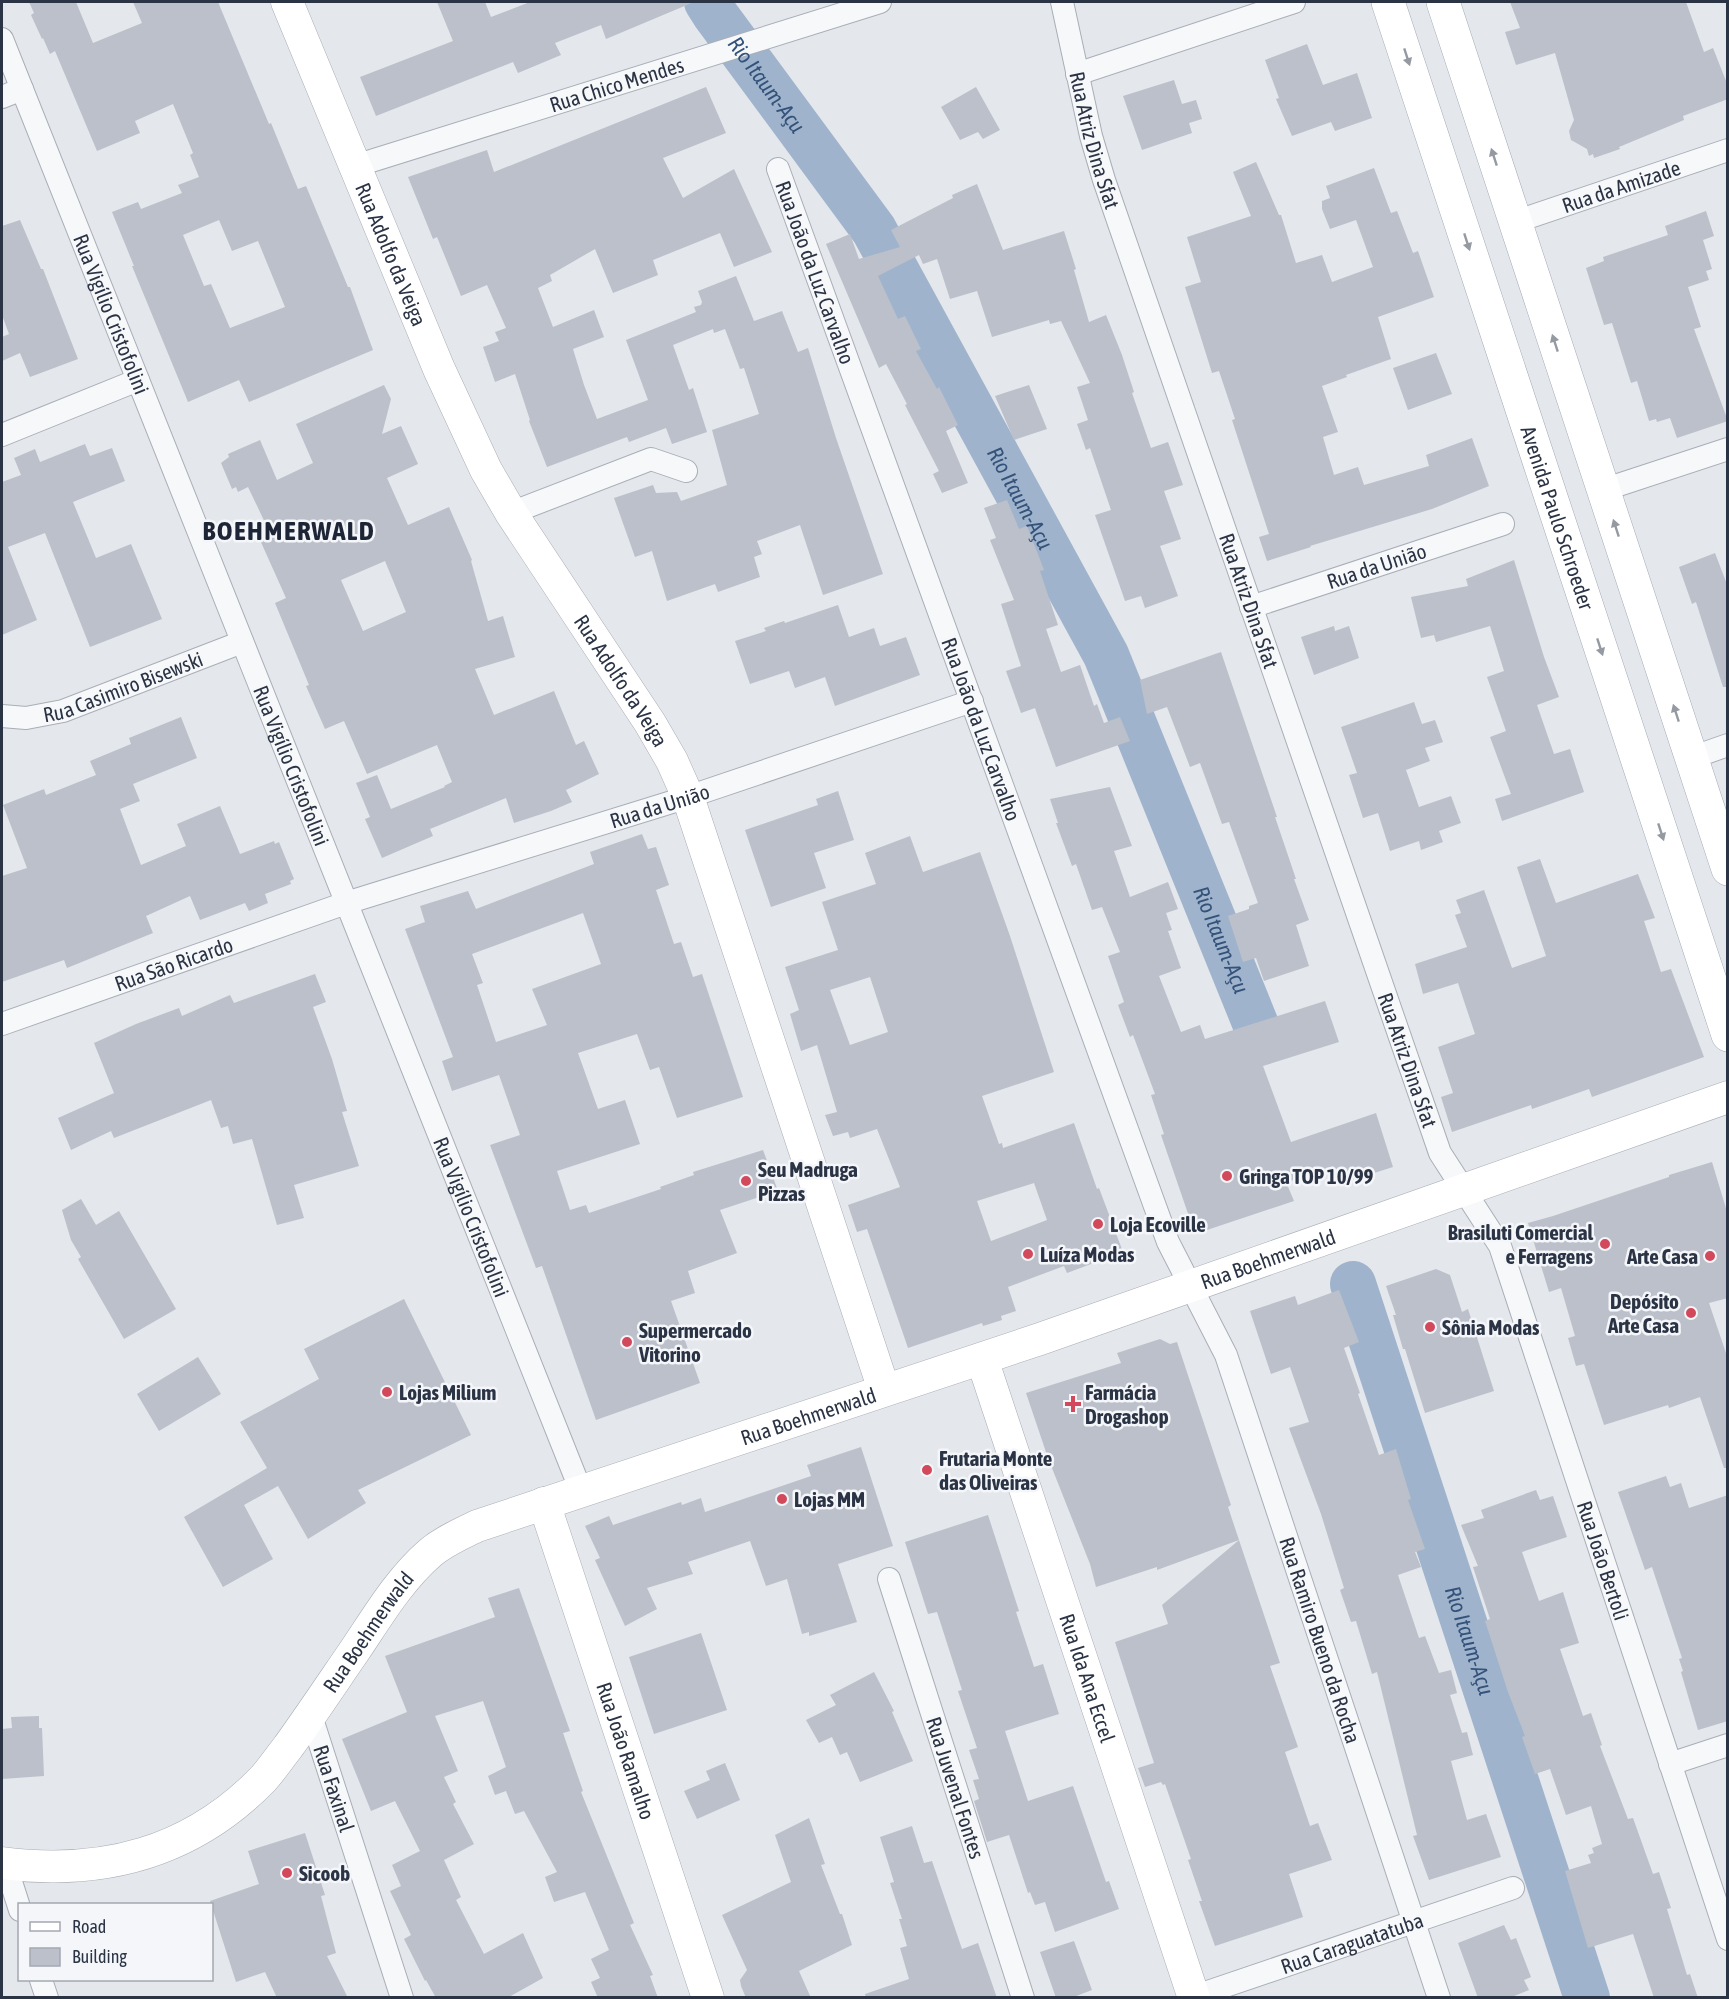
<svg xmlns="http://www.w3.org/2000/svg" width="1729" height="1999" viewBox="0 0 1729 1999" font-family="'Asap Condensed',sans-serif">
<rect width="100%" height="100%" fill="#e4e7ec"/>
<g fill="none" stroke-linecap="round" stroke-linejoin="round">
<g stroke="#9fb4cc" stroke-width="46">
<path id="s1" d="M707 2 714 13 874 230 1106 655 1260 1035"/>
<path id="s2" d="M1353 1284 1587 1998"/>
</g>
</g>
<path fill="#bbc0ca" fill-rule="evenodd" d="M29 2H76L93 43 142 23 133 2H218L269 124 271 123 298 189 306 186 348 287H350L373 350 249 402 239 380 188 402 132 266H134L112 212 138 202 141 209 182 193 178 185 199 177 190 155 193 153 173 104 135 121 140 133 97 151 55 51 50 54 43 38 42 39 31 15 34 13ZM219 220 232 251 258 241 285 307 230 328 211 284 204 286 183 235Z
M437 2H485L491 17 530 2H694L606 39 601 25 555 43 561 55 518 73 513 62 376 116 360 77 453 41Z
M1510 2H1686L1704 52 1713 48 1728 86V99L1683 116 1684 120 1619 147 1620 149 1594 158 1593 154 1589 156 1587 149 1571 140 1569 131 1574 120 1555 53 1516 65 1505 32 1520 28Z
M1307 44 1323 85 1357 73 1372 118 1335 131 1331 122 1292 136 1276 99 1279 98 1265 60Z
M1174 80 1182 104 1196 100 1202 119 1189 123 1192 133 1142 150 1123 96Z
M706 87 726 133 663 158 683 198 734 169 772 252 734 267 720 233 653 260 658 275 613 293 595 249 550 275 552 281 538 288 553 327 594 310 604 337 573 349 584 385 597 419 648 400 626 340 696 312 694 307 701 305 702 302 698 291 736 276 754 321 782 311 798 352 808 348 836 438 883 574 823 595 800 525 757 541 762 554 754 557 760 577 718 592 715 584 667 601 652 551 635 557 614 498 653 485 656 493 677 492 681 501 727 485 712 430 759 414 744 368 740 369 725 329 714 333 713 329 673 345 689 390 693 388 707 432 672 444 666 428 629 442 627 437 547 467 529 421 530 420 515 374 495 382 483 347 499 341 495 332 506 328 487 285 461 296 437 237 433 239 408 177 487 150 494 172Z
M976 87 1000 130 983 139 978 132 960 140 941 107Z
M1256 162 1279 215H1281L1296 263 1322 255 1332 282 1373 267 1356 220 1330 229 1322 209V201L1330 198 1326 186 1374 168 1391 213 1397 211 1413 253 1418 251 1434 297 1378 317 1391 359 1346 375 1347 377 1322 386 1338 432 1323 437 1334 475 1358 467 1364 485 1429 466 1426 455 1472 438 1489 486 1432 509 1310 546 1311 547 1267 561 1259 537 1269 534 1232 420 1235 419 1219 371 1212 373 1185 287 1201 282 1187 237 1251 216 1233 172Z
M977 184 1003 250 1064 231 1076 269 1074 270 1089 322 1106 315 1122 355 1134 392 1132 393 1151 448 1168 442 1183 485 1164 491 1181 539 1160 546 1178 596 1145 608 1141 596 1125 601 1095 515 1111 510 1090 448 1086 450 1077 424 1088 420 1077 387 1090 383 1061 321 1050 324 1049 320 992 337 977 291 950 299 937 259 923 264 919 255 878 276 898 319 905 316 921 349 916 351 937 389 939 387 958 425 946 431 968 483 942 493 933 474 939 471 905 405 907 404 886 364 879 368 826 244 850 234 859 259 900 247 891 230 953 198 952 195Z
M1706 211 1714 236 1703 240 1712 269 1706 271 1709 280 1688 287 1701 327 1694 329 1728 421 1677 438 1670 418 1657 422 1656 419 1649 421 1637 381 1631 383 1612 323 1604 325 1586 268 1604 261 1603 257 1668 235 1665 226Z
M20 220 41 269H43L78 359 30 377 20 353 2 361V337L9 334 2 315V226Z
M1436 353 1452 394 1408 410 1393 368Z
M384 385 391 399 382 434 401 426 418 464 387 478 408 525 449 507 472 560 471 561 488 621 503 616 515 657 475 669 494 715 554 691 576 745 584 741 599 774 566 790 572 802 551 811 514 823 506 798 430 829 433 836 382 858 365 819 370 817 356 783 377 775 391 809 445 787 444 786 452 782 437 745 367 774 344 721 325 729 306 686 309 685 275 603 286 598 260 540 271 535 248 487 238 492 236 487 232 489 221 463 229 457 228 454 260 440 277 480 313 463 296 424ZM385 561 406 612 363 631 341 580Z
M1029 385 1047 429 1014 440 995 396Z
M85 444 90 456 112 448 125 481 73 502 96 558 131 544 162 619 90 647 45 533 8 547 37 620 2 635V482L21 475 14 458 35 449 40 462Z
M1007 500 1019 529 1027 526 1044 570 1040 571 1058 625 1046 629 1061 672 1080 665 1094 706 1097 704 1104 723 1120 717 1130 741 1056 767 1035 708 1021 713 1006 671 1021 666 1001 604 1014 600 990 540 996 538 984 508Z
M1715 553 1728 587V687H1723L1696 602 1692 604 1679 567Z
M1514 560 1544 657 1559 697 1537 705 1554 754 1570 749 1584 792 1502 821 1495 799 1511 794 1490 737 1506 731 1487 677 1504 671 1490 626 1436 642 1434 635 1421 638 1411 597 1468 586 1466 579Z
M838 605 849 637 874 628 880 646 906 637 920 675 835 706 825 677 795 688 789 671 750 684 735 641 766 631 764 628 784 621 785 623Z
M1334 626 1335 631 1349 626 1359 658 1314 675 1301 637Z
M1221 652 1277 817H1275L1296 879H1294L1309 920 1296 925 1309 966 1264 981 1256 958 1243 962 1228 916 1249 909V906L1258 903 1229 822 1222 824 1200 763 1190 767 1167 707 1147 714 1140 680Z
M1414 702 1422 724 1435 720 1443 742 1425 748 1430 761 1406 770 1419 807 1451 796 1461 823 1439 831 1443 842 1421 850 1419 841 1390 851 1378 813 1363 818 1349 775 1357 773 1341 727Z
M181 717 197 758 133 784 140 801 120 809 141 865 186 846 177 824 220 806 240 854 274 841 275 844 279 842 294 879 290 881 291 884 265 894 268 903 249 911 245 903 200 920 190 896 146 916 153 933 67 968 64 960 2 982V876L27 868 3 805 44 789 46 795 96 775 90 761 131 744 129 738Z
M1110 787 1132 846 1114 851 1130 897 1168 882 1178 909 1166 913 1172 930 1168 931 1181 968 1159 976 1181 1032 1200 1025 1205 1039 1325 1001 1339 1042 1263 1066 1291 1142 1376 1113 1393 1167 1352 1180V1178L1341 1181 1337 1169 1286 1182 1294 1201 1195 1234 1161 1135 1164 1134 1151 1095 1155 1094 1133 1035 1130 1037 1118 1005 1124 1002 1108 956 1120 952 1102 907 1092 910 1076 864 1072 866 1056 823H1058L1050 799Z
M838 791 854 840 814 853 826 888 771 907 745 830 818 805 816 799Z
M642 834 648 849 656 847 669 885 656 890 674 944 681 942 693 977 702 974 743 1097 677 1118 659 1067 650 1070 637 1034 578 1053 598 1109 625 1100 640 1144 557 1171 570 1210 586 1205 589 1213 661 1189 660 1187 694 1175 693 1172 763 1150 778 1191 720 1210 737 1253 688 1271 695 1293 671 1301 700 1383 596 1420 542 1266 536 1268 490 1145 520 1135 499 1075 452 1091 442 1061 453 1057 405 929 425 922 420 906 468 891 476 909 594 864 590 852ZM583 913 601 964 532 989 547 1025 496 1042 477 985 483 983 472 954Z
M910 836 923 872 980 852 1010 936 1054 1072 982 1096 999 1144 1002 1143 1003 1148 1074 1123 1097 1189 1099 1188 1123 1252 1067 1273 1064 1266 1008 1287 1016 1311 1001 1316 1002 1320 983 1326 982 1323 908 1348 867 1229 857 1232 848 1205 900 1187 877 1129 850 1138 848 1132 833 1136 825 1115 837 1112 817 1045 801 1051 790 1014 799 1010 785 967 838 950 822 902 876 884 865 853ZM870 977 888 1032 850 1045 830 990ZM1034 1183 1047 1220 991 1241 977 1201Z
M1540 859 1556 903 1638 874 1655 918 1644 921 1661 972 1671 969 1704 1057 1592 1097 1589 1089 1532 1109 1531 1105 1452 1132 1441 1097 1453 1093 1438 1047 1475 1034 1458 983 1423 994 1415 964 1467 947 1455 915 1461 913 1456 900 1484 890 1512 968 1546 956 1517 867Z
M315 974 326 1002 313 1007 332 1059 347 1111 342 1112 359 1166 294 1185 304 1218 277 1225 252 1139 233 1144 228 1126 221 1128 211 1100 114 1138 111 1131 71 1150 58 1118 114 1093 94 1043 136 1024 179 1008 182 1016 230 995 234 1003Z
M1712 1162 1728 1215V1298L1709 1303 1728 1359V1468H1724L1700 1397 1669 1408 1668 1405 1604 1425 1584 1364 1576 1366 1568 1338 1575 1336 1561 1288 1549 1292 1528 1223 1553 1216 1669 1177V1175Z
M81 1199 96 1225 119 1211 176 1309 124 1339 78 1259 81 1257 71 1240 62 1210Z
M1436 1269 1450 1275 1462 1312 1468 1309 1494 1391 1425 1413 1405 1349H1403L1393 1315H1396L1386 1286Z
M1339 1290 1359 1342 1344 1348 1360 1393 1358 1394 1379 1455 1396 1449 1411 1499 1408 1500 1425 1549 1415 1552 1421 1567 1398 1575 1419 1638 1425 1636 1439 1673 1451 1670 1457 1693 1450 1695 1462 1733 1467 1732 1473 1755 1451 1761 1467 1820 1486 1814 1501 1857 1429 1880 1413 1836 1417 1835 1377 1672 1372 1674 1356 1621 1351 1622 1340 1590 1344 1588 1321 1514 1289 1428 1309 1422 1290 1367 1271 1374 1250 1311 1295 1296 1298 1305Z
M404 1299 471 1435 358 1490 366 1503 308 1539 278 1486 244 1505 273 1559 223 1587 184 1517 267 1468 240 1422 319 1379 304 1349Z
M1160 1339 1170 1344 1177 1342 1231 1505 1228 1507 1239 1540 1157 1570V1567L1096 1587 1090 1564 1048 1458 1026 1393 1121 1363 1117 1353Z
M198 1357 221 1394 159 1431 137 1394Z
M861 1447 893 1546 838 1564 857 1622 809 1636V1632L802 1634 787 1579 766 1586 750 1541 688 1562 693 1574 647 1588 657 1609 625 1626 595 1560 600 1558 585 1526 609 1516 613 1525 681 1502 682 1505 701 1498 705 1512 811 1476 807 1465Z
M1666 1476 1670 1487 1681 1483 1689 1508 1728 1495V1721L1698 1730 1681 1672 1683 1671 1679 1659 1682 1658 1652 1567 1645 1570 1618 1492Z
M1536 1490 1540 1500 1553 1496 1567 1537 1522 1552 1539 1601 1563 1592 1579 1643 1560 1649 1583 1716 1591 1713 1602 1745 1600 1746 1628 1819 1633 1818 1653 1874 1659 1872 1671 1908 1667 1909 1687 1975 1690 1974 1698 1998H1654L1633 1934 1588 1948 1565 1871 1591 1863 1588 1855 1594 1853 1592 1848 1602 1844 1591 1806 1566 1815 1550 1769 1535 1774 1522 1737 1525 1736 1508 1692 1485 1621 1490 1619 1473 1567 1478 1566 1461 1525 1484 1518 1481 1510Z
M988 1515 1019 1611 1016 1612 1034 1667 1043 1664 1059 1714 1005 1731 1028 1801 1073 1786 1106 1882 1109 1881 1119 1909 1055 1932 1045 1902 1035 1905 1030 1892 1028 1893 1009 1835 987 1842 974 1801 979 1799 973 1780 979 1779 969 1750 977 1748 958 1691 962 1690 937 1612 928 1614 905 1542Z
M1239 1540 1280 1663 1270 1666 1298 1747 1285 1752 1310 1826 1318 1823 1332 1860 1289 1874 1303 1917 1215 1946 1199 1901H1202L1188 1860 1191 1859 1165 1784 1163 1785 1161 1782 1145 1787 1138 1768 1154 1763 1115 1642 1168 1624 1162 1605Z
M519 1588 570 1731 563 1733 583 1791 581 1792 634 1923 630 1925 653 1975 650 1976 658 1998H598L591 1982 600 1978 591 1959 609 1950 585 1892 554 1902 545 1877 557 1872 524 1811 515 1814 506 1791 495 1795 488 1776 506 1767 483 1701 435 1716 458 1771 444 1777 456 1802 453 1804 474 1844 444 1860 461 1897 456 1900 484 1954 523 1933 543 1978 507 1998H436L426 1980 425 1981 404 1939 411 1935 390 1891 401 1886 392 1865 420 1851 395 1801 371 1811 342 1739 407 1712 385 1656 495 1617 488 1598Z
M701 1633 727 1710 654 1734 629 1657Z
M874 1672 894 1711 892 1712 913 1761 860 1782 847 1752 840 1755 832 1737 819 1743 806 1720 836 1705 830 1695Z
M39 1716V1728H42L44 1776 2 1779V1729L12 1728 11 1717Z
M725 1763 740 1800 697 1819 684 1791 710 1780 706 1771Z
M809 1818 825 1864 821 1865 840 1914H842L852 1945 799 1971 811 1998H746L741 1986 740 1980 747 1970 722 1915 791 1882 775 1835Z
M912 1826 924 1863 932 1861 962 1949 978 1943 997 1998H866L865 1994 909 1979 900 1948 907 1946 899 1919H902L890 1883 894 1882 880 1837Z
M305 1833 325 1895 321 1896 336 1953 327 1956 348 1998H277L265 1972 236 1982 210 1901 259 1884 248 1851Z
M1504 1925 1511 1940 1516 1938 1531 1977 1524 1980 1529 1990 1509 1998H1478L1458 1943Z
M1074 1941 1092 1990 1071 1998H1056L1040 1952Z"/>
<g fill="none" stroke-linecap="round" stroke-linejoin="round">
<defs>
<g id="street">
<path id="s3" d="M1062 2 1091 136 1104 180 1440 1153 1500 1246 1728 1939"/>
<path id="s4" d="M2 39 581 1491"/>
<path d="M1077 74 1294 2"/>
<path d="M2 97 22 89"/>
<path id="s5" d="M355 166 880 2"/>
<path id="s6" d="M778 169 1168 1242 1226 1355 1439 1998"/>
<path id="s7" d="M1515 222 1728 150"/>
<path d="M2 435 138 380"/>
<path d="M1603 490 1728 449"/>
<path d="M511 513 651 459 686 471"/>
<path id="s8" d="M1251 607 1503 524"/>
<path id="s9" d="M2 716 26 718 63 711 242 642"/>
<path d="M1691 758 1728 745"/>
<path id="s10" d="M2 1024 346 903 688 797 972 701"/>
<path id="s11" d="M889 1579 1023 1998"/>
<path id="s12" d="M311 1716 402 1998"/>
<path d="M1670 1764 1728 1745"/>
<path d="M5 1863 20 1910"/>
<path d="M41 1980 47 1998"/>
<path id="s13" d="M1190 1998 1513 1888"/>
</g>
<g id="secondary">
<path id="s14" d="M287 2 439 369 486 470 511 513 650 723 672 761 688 797 884 1390"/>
<path id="s15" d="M982 1359 1194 1998"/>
<path id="s16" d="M544 1503 708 1998"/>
<path id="s17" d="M2 1863C103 1876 191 1853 263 1779 272 1769 280 1757 288 1747 311 1715 333 1682 355 1650 378 1616 399 1580 430 1553 444 1541 461 1534 477 1526L1040 1339 1728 1097"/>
</g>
<g id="primary">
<path id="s18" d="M1388 2 1728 1035"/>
<path d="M1443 2 1728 869"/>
</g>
</defs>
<use href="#street" stroke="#a9aeb7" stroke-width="24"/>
<use href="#secondary" stroke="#a9aeb7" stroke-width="33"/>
<use href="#primary" stroke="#a3abb8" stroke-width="34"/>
<use href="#street" stroke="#f7f8fa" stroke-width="22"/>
<use href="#secondary" stroke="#fff" stroke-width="32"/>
<use href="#primary" stroke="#fff" stroke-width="33"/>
</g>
<defs><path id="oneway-solid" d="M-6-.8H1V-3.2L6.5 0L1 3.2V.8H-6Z" transform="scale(1.5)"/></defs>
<g fill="#959aa2">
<use href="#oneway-solid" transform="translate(1407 57) rotate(72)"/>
<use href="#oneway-solid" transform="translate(1494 157) rotate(-108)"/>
<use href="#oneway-solid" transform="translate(1467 242) rotate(72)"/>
<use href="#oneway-solid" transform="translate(1555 343) rotate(-108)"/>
<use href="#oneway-solid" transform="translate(1616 528) rotate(-108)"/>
<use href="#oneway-solid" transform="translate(1600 647) rotate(72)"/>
<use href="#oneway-solid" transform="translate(1676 713) rotate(-108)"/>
<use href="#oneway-solid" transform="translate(1661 832) rotate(72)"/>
</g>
<g fill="#d1495b" stroke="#f4f6f9" stroke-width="2">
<circle cx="1227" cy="1176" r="6"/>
<circle cx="746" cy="1181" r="6"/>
<circle cx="1098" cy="1224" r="6"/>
<circle cx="1605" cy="1244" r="6"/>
<circle cx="1028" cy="1254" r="6"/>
<circle cx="1710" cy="1256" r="6"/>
<circle cx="1691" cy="1313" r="6"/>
<circle cx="1430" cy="1327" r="6"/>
<circle cx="627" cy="1342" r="6"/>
<circle cx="387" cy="1392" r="6"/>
<path d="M1070 1395h6v6h6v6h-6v6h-6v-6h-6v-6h6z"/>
<circle cx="927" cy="1470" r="6"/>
<circle cx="782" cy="1499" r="6"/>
<circle cx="287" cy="1873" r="6"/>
</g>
<g text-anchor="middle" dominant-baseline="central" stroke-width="5" stroke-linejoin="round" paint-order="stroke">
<g font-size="21" fill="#2b3445" stroke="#f4f6f9">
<text stroke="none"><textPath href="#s5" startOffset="274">Rua Chico Mendes</textPath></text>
<text stroke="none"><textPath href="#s3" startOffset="142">Rua Atriz Dina Sfat</textPath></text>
<text stroke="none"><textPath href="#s7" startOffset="112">Rua da Amizade</textPath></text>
<text stroke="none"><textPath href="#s14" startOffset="273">Rua Adolfo da Veiga</textPath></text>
<text stroke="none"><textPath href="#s6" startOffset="110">Rua João da Luz Carvalho</textPath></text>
<text stroke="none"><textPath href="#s4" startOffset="296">Rua Vigílio Cristofolini</textPath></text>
<text stroke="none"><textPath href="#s18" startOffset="543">Avenida Paulo Schroeder</textPath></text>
<text stroke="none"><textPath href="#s8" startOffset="132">Rua da União</textPath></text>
<text stroke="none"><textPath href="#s3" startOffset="628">Rua Atriz Dina Sfat</textPath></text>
<text stroke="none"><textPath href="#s14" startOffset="759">Rua Adolfo da Veiga</textPath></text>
<text stroke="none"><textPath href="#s9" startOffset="126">Rua Casimiro Bisewski</textPath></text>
<text stroke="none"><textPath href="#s6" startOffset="596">Rua João da Luz Carvalho</textPath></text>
<text stroke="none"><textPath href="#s4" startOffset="782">Rua Vigílio Cristofolini</textPath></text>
<text stroke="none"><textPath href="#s10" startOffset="693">Rua da União</textPath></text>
<text stroke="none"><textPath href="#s10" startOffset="182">Rua São Ricardo</textPath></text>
<text stroke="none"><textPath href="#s3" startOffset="1114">Rua Atriz Dina Sfat</textPath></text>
<text stroke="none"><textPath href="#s4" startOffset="1268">Rua Vigílio Cristofolini</textPath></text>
<text stroke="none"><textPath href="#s17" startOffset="1456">Rua Boehmerwald</textPath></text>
<text stroke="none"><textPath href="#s17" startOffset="970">Rua Boehmerwald</textPath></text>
<text stroke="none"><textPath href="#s3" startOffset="1654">Rua João Bertoli</textPath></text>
<text stroke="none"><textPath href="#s17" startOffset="466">Rua Boehmerwald</textPath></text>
<text stroke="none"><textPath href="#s6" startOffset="1569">Rua Ramiro Bueno da Rocha</textPath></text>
<text stroke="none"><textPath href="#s15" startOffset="336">Rua Ida Ana Eccel</textPath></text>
<text stroke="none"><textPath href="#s16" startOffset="261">Rua João Ramalho</textPath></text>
<text stroke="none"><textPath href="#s12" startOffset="76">Rua Faxinal</textPath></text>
<text stroke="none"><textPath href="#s11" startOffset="219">Rua Juvenal Fontes</textPath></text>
<text stroke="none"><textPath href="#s13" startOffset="171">Rua Caraguatatuba</textPath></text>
</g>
<g font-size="21" font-weight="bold" fill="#2b3445" stroke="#f4f6f9" text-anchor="start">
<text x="758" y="1169">Seu Madruga<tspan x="758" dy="24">Pizzas</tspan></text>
<text x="1239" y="1176">Gringa TOP 10/99</text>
<text x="1110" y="1224">Loja Ecoville</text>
<text x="1593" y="1232" text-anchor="end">Brasiluti Comercial<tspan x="1593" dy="24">e Ferragens</tspan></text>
<text x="1040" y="1254">Luíza Modas</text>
<text x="1698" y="1256" text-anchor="end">Arte Casa</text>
<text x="1679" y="1301" text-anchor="end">Depósito<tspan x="1679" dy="24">Arte Casa</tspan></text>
<text x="1442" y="1327">Sônia Modas</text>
<text x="639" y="1330">Supermercado<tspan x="639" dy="24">Vitorino</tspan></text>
<text x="399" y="1392">Lojas Milium</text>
<text x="1085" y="1392">Farmácia<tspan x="1085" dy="24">Drogashop</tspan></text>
<text x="939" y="1458">Frutaria Monte<tspan x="939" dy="24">das Oliveiras</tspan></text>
<text x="794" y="1499">Lojas MM</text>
<text x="299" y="1873">Sicoob</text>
</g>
<g font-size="22" font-style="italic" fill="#34527a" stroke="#f4f6f9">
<text stroke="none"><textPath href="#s1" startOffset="102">Rio Itaum-Açu</textPath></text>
<text stroke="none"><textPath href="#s1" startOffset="588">Rio Itaum-Açu</textPath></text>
<text stroke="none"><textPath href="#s1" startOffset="1074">Rio Itaum-Açu</textPath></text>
<text stroke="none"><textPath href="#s2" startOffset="375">Rio Itaum-Açu</textPath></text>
</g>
<g font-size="27" font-weight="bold" letter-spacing="1.5" fill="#1d2536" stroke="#f4f6f9">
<text x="289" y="530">BOEHMERWALD</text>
</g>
</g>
<rect width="1729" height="1999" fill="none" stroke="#2b3445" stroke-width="6"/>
<rect x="18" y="1903" width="195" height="78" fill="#f4f6f9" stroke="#a4a8b1" stroke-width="1.5"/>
<rect x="30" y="1922" width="30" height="9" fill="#ffffff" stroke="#a4a8b1" stroke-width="1.5"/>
<text x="72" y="1933" font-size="18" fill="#2b3445">Road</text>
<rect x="30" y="1948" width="30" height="18" fill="#bbc0ca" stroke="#a4a8b1" stroke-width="1.5"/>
<text x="72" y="1963" font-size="18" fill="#2b3445">Building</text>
</svg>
